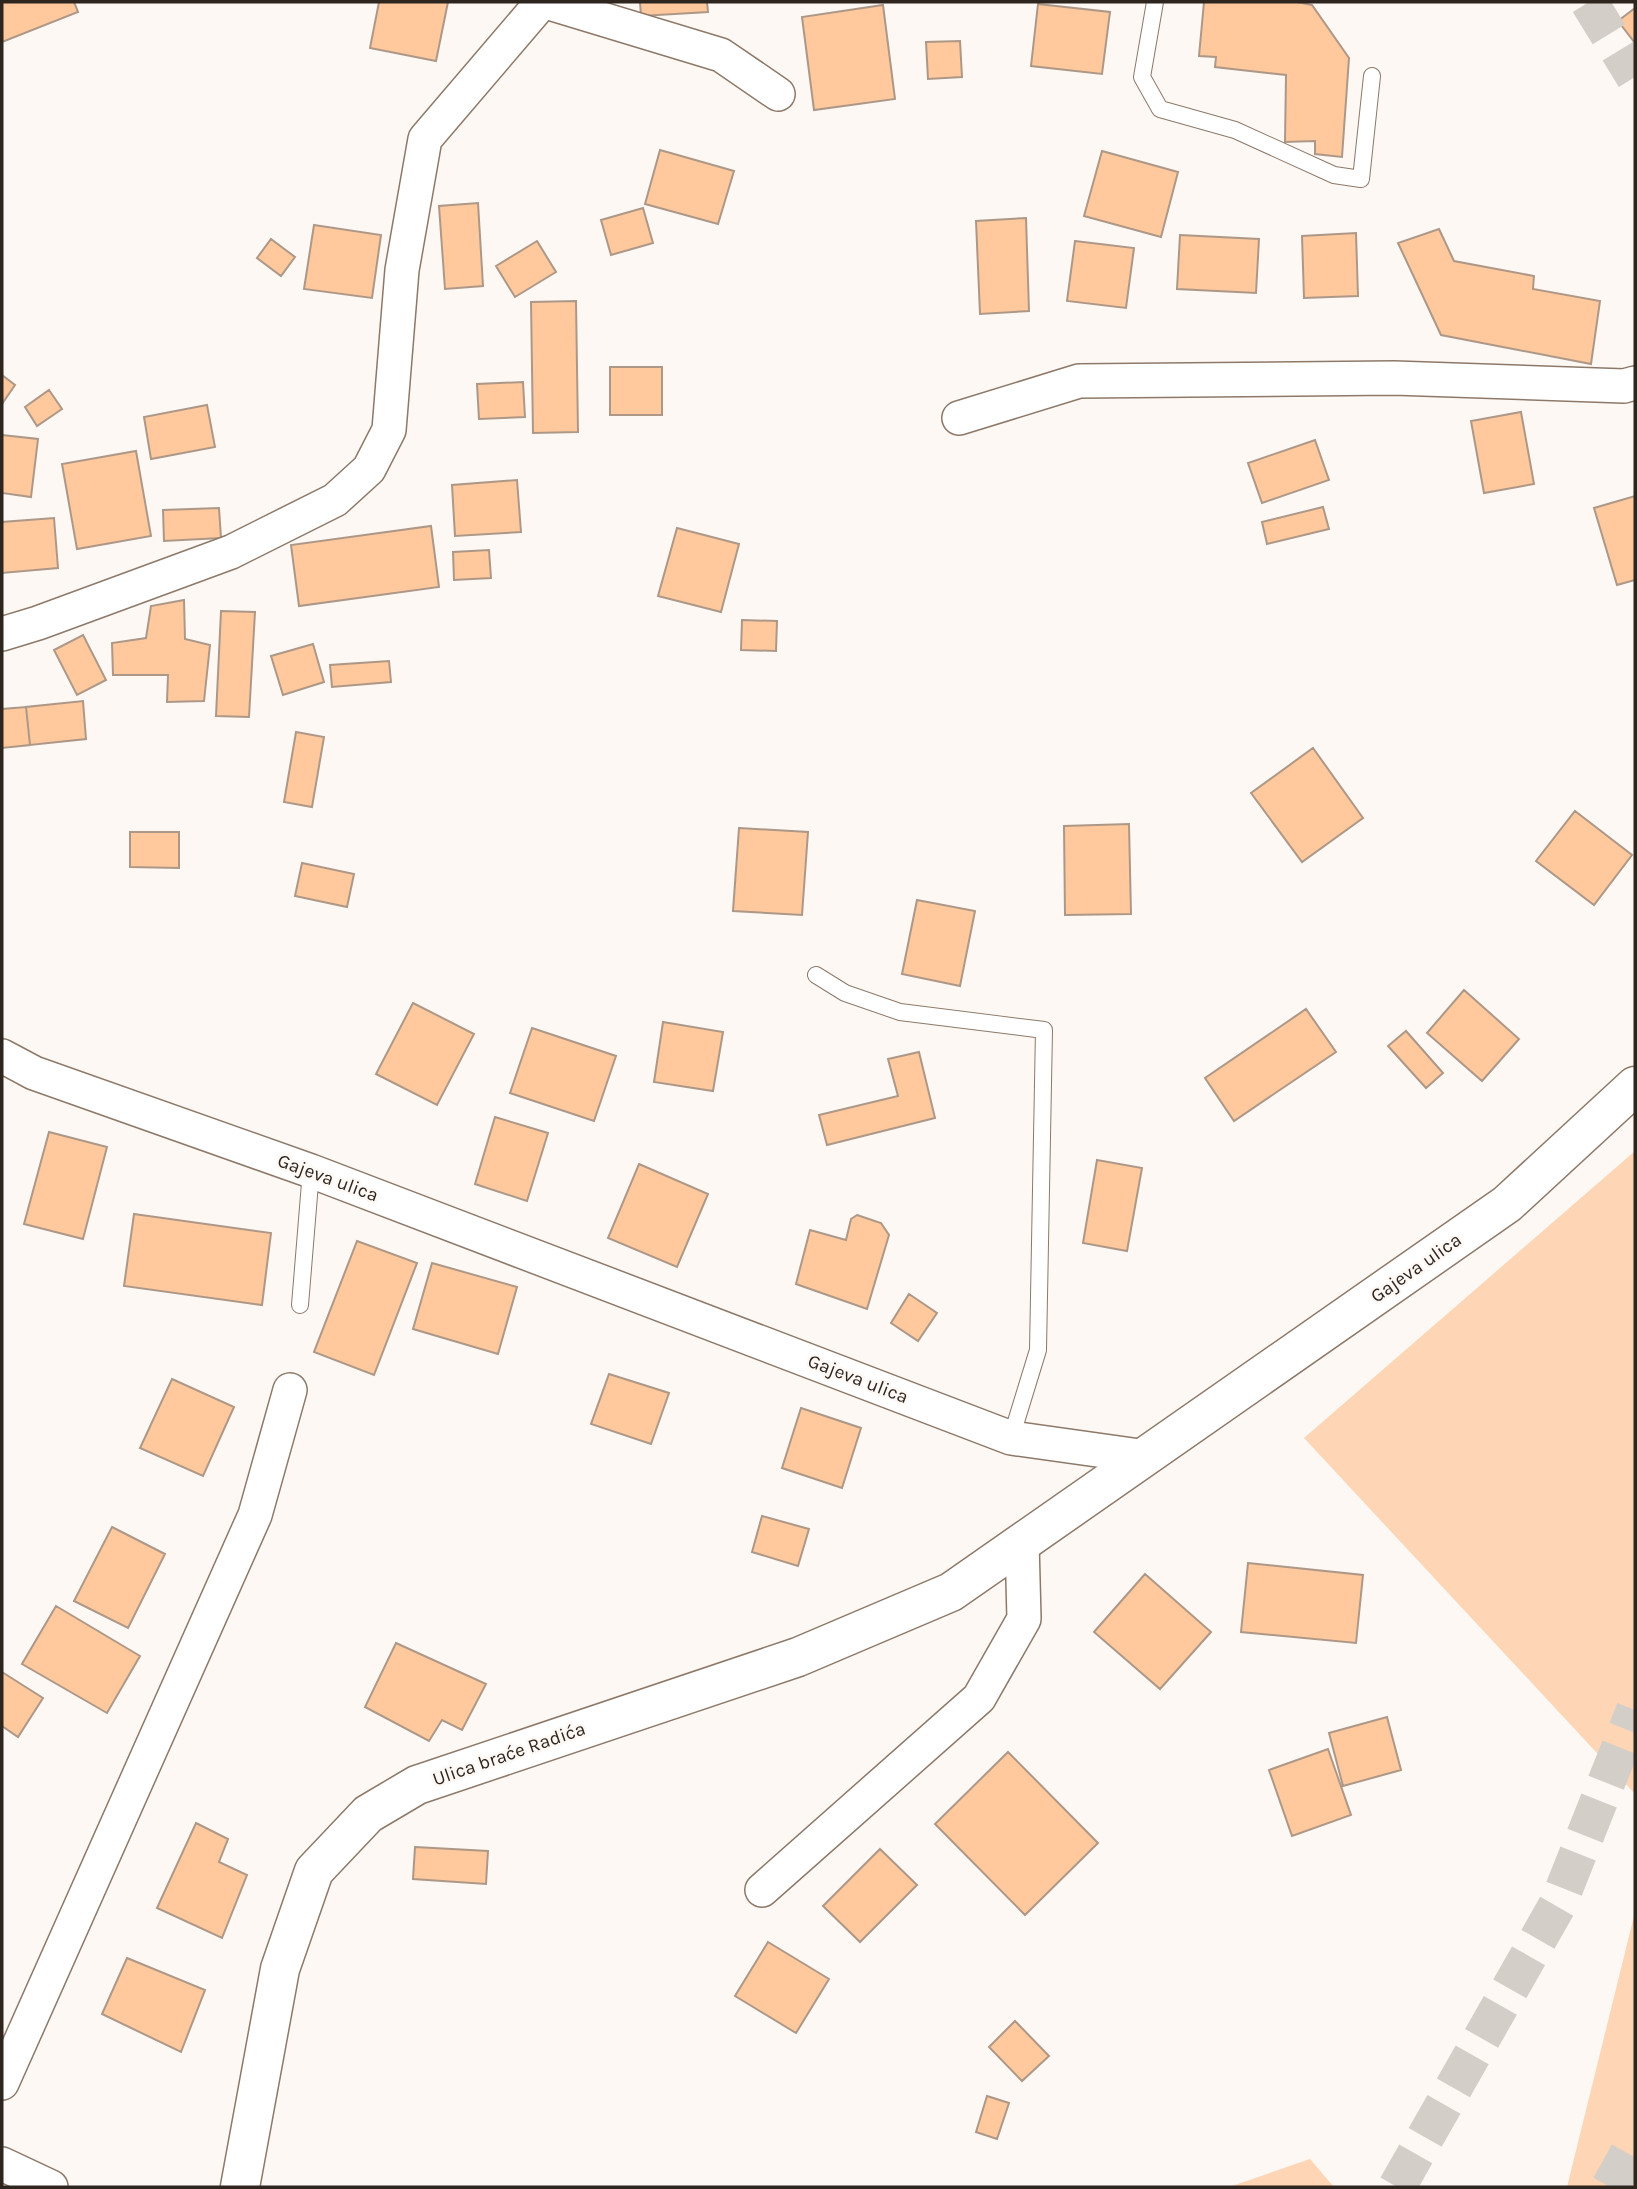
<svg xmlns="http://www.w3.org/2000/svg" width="1637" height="2189" viewBox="0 0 1637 2189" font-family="Karla,sans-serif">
<rect width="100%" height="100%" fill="#fdf8f4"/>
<path fill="#fed5b5" d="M1635 1151V1794L1304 1438Z
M1635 1912V2187H1567Z
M1310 2159 1334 2187H1229Z"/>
<path fill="#ffc89d" stroke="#ad9887" stroke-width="2" d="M2 2H74L78 12 2 42Z
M379 2H448L436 61 370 48Z
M640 2H707L708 12 641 16Z
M1204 2H1297L1312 5 1349 58 1342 157 1315 154V141L1285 142 1286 75 1215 67 1216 57 1199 56Z
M1038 4 1110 12 1102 74 1031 66Z
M883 5 895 99 814 110 802 17Z
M1635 8V43L1618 21Z
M960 41 962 77 928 79 926 42Z
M660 150 734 171 718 224 645 204Z
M1102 151 1178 172 1161 237 1084 216Z
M478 203 483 286 445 289 439 206Z
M643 208 653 243 611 255 601 220Z
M1026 218 1029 311 980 314 976 221Z
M314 225 381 235 372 298 304 289Z
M1439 229 1454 261 1534 276 1533 289 1600 301 1591 364 1441 335 1398 243Z
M1356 233 1358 296 1304 298 1302 236Z
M1180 235 1259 239 1256 293 1177 289Z
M271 239 295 257 281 276 257 258Z
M537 241 556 272 515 297 496 266Z
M1075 241 1134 248 1126 308 1067 301Z
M576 301 578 432 533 433 531 302Z
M610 367H662V415H610Z
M2 375 15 385 2 404Z
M523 382 525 417 479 419 477 384Z
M49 390 62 409 37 426 25 407Z
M207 405 215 447 151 459 144 417Z
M1521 412 1534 484 1484 493 1471 421Z
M2 435 38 439 31 497 2 493Z
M1315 440 1329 480 1262 503 1248 463Z
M136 451 151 536 77 549 62 464Z
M517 480 521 532 455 536 452 485Z
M1635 496V580L1617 585 1594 508Z
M1323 507 1329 529 1267 544 1262 522Z
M219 508 221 538 164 541 163 510Z
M54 518 58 568 2 573V522Z
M431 526 439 587 299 606 291 545Z
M677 528 739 544 721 612 658 596Z
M489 550 491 578 454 580 453 552Z
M184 600 185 639 210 645 204 701 167 702 168 675H113L112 643 146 638 151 606Z
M221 611 255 612 249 717 216 716Z
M742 620 777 621 776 651 741 650Z
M83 635 106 680 77 695 54 650Z
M313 644 324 682 283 695 271 656Z
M389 661 391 682 332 687 330 665Z
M83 701 86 739 30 745 26 707Z
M26 707 30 745 2 748V709Z
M296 732 324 737 312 807 284 802Z
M1313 748 1363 818 1302 862 1251 793Z
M1575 811 1632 855 1594 905 1536 861Z
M1129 824 1131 914 1065 915 1064 826Z
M739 828 808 832 802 915 733 911Z
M130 832H179V868L130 867Z
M302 863 354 874 347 907 295 896Z
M917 900 975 911 960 986 902 974Z
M1464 990 1519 1039 1482 1081 1427 1033Z
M413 1003 474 1034 437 1105 376 1074Z
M1306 1009 1336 1052 1234 1121 1205 1078Z
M663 1022 723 1032 713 1091 654 1082Z
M532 1028 616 1056 594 1121 510 1093Z
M1406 1031 1443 1073 1426 1088 1388 1046Z
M919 1052 935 1118 827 1145 819 1115 898 1096 888 1059Z
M495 1117 548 1133 527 1201 475 1184Z
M49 1132 107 1147 83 1239 24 1224Z
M1097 1160 1142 1168 1127 1251 1083 1243Z
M639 1164 708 1194 677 1267 608 1238Z
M134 1214 271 1233 262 1305 124 1286Z
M857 1215 881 1223 889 1235 867 1309 796 1284 810 1230 846 1240 851 1219Z
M357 1241 417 1263 374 1375 314 1352Z
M432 1263 517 1287 498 1354 413 1329Z
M909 1294 937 1313 918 1341 891 1323Z
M609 1374 669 1393 651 1444 591 1424Z
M172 1379 234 1407 203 1476 140 1448Z
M801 1408 861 1428 842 1488 782 1468Z
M762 1516 809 1529 798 1566 752 1552Z
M112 1527 165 1554 128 1628 74 1601Z
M1248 1563 1363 1575 1356 1643 1241 1632Z
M1145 1574 1211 1632 1160 1689 1094 1632Z
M56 1606 140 1656 107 1713 22 1664Z
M396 1643 486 1684 462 1730 442 1720 429 1741 365 1707Z
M2 1672 43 1698 18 1737 2 1726Z
M1387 1717 1401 1770 1343 1786 1329 1733Z
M1328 1749 1351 1815 1292 1836 1269 1770Z
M1008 1752 1098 1843 1025 1915 935 1824Z
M196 1823 228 1839 219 1862 247 1875 222 1938 157 1908Z
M415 1847 488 1851 486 1884 413 1879Z
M880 1849 917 1885 860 1942 823 1906Z
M768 1942 829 1979 796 2033 735 1996Z
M127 1958 205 1990 181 2052 102 2014Z
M1015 2021 1049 2056 1022 2081 989 2047Z
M987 2096 1009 2103 997 2139 976 2132Z"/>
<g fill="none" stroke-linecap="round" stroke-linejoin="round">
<path stroke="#d4cec9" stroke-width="38" stroke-dasharray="38 19" stroke-linecap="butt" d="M1589 2 1635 77
M1397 2187 1558 1904 1635 1710
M1610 2187 1635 2142"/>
<defs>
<path id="lane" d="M1155 2 1142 77 1160 109 1235 130 1334 175 1361 179 1372 76
M816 975 845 993 900 1012 1044 1030 1038 1350 1011 1438
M300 1305 311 1171"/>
<path id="street" d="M546 2 721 55 778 94
M959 418 1079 381 1394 378 1624 386 1635 383
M2 634 38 623 231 552 335 500 369 469 389 430 402 270 425 139 542 2
M2 1056 34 1073 311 1171 1011 1438 1147 1457
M762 1890 979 1698 1024 1619 1022 1542
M2 2083 255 1515 290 1390
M2 2164 51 2187"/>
<path id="secondary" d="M240 2187 280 1969 314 1871 368 1814 417 1785 798 1657 951 1592 1507 1204 1635 1086"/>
</defs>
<use href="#lane" stroke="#8d7969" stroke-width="18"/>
<use href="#street" stroke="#8d7969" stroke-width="36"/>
<use href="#secondary" stroke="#8d7969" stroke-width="41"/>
<use href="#lane" stroke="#fff" stroke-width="16"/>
<use href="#street" stroke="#fff" stroke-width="33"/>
<use href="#secondary" stroke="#fff" stroke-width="38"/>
</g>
<g text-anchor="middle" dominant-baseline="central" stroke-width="5" stroke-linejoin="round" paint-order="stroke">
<g font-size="19" fill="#2e251f" stroke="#fdf8f4">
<text transform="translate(328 1178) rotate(20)">Gajeva ulica</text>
<text transform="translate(1416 1268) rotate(-35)">Gajeva ulica</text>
<text transform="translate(858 1379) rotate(21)">Gajeva ulica</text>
<text transform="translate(509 1754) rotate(-19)">Ulica braće Radića</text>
</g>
</g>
<rect width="1637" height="2189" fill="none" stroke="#2e251f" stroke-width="7"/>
</svg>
